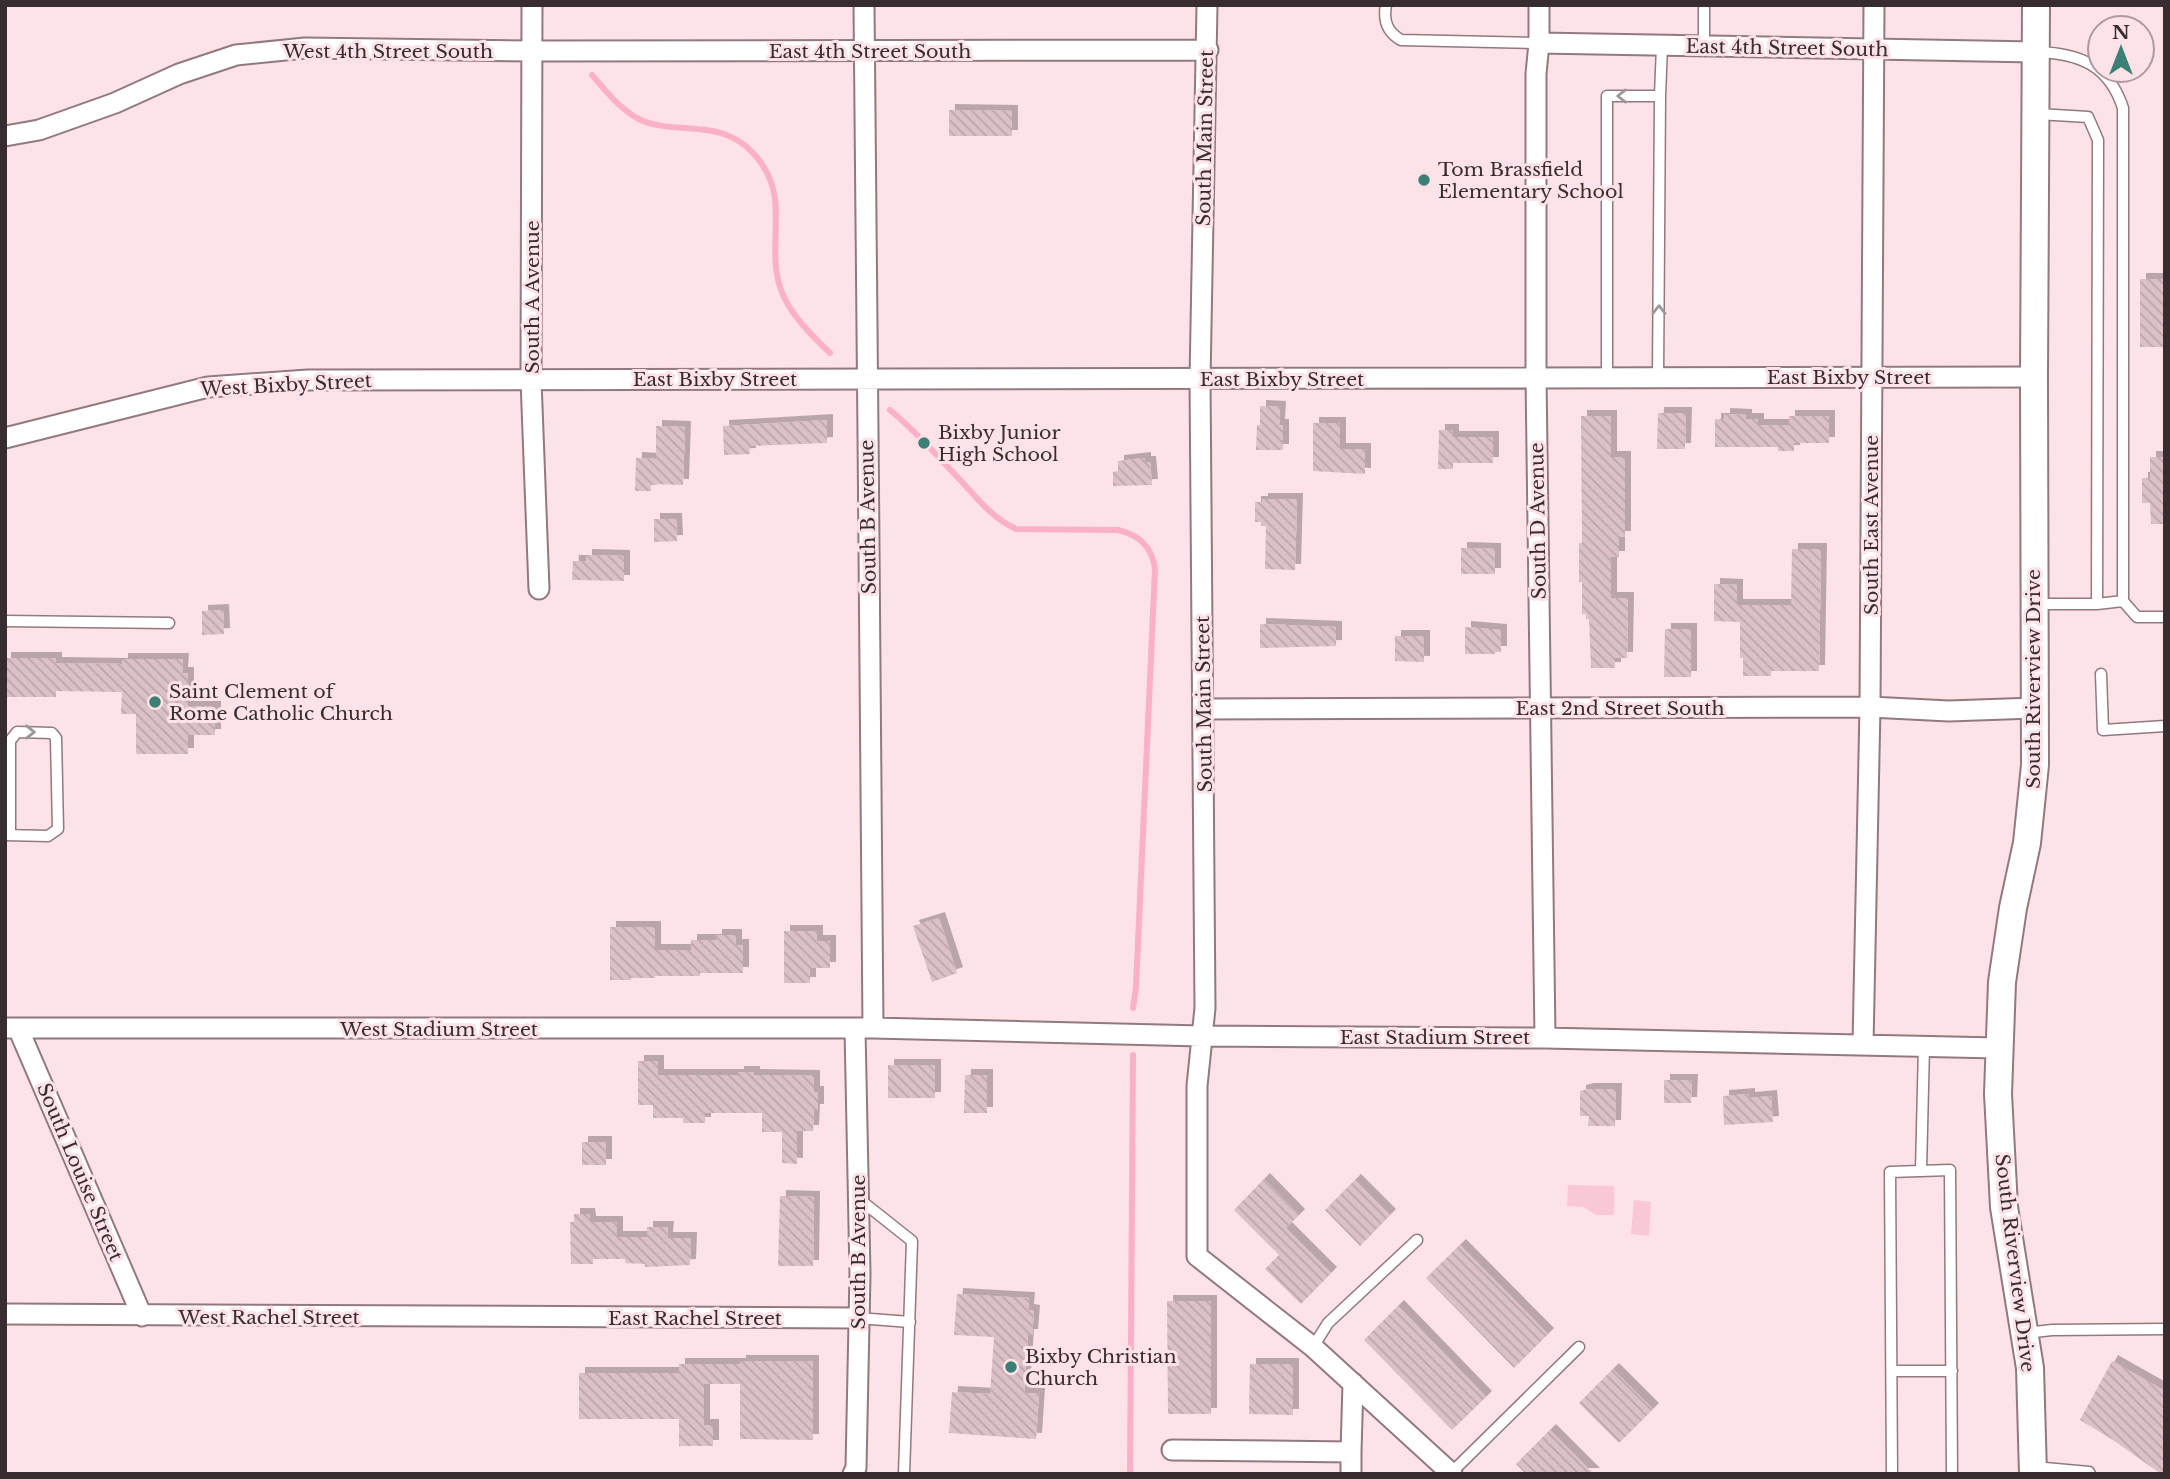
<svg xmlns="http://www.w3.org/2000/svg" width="2170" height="1479" viewBox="0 0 2170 1479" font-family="'Libre Baskerville',serif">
<defs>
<pattern id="building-back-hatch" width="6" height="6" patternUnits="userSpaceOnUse" patternTransform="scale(1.75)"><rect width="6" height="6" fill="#dbc0c6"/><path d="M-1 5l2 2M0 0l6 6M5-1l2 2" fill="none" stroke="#bda5aa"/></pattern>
<filter id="shadow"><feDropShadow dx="6" dy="-6" stdDeviation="0" flood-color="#0004"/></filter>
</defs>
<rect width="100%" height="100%" fill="#fde2e8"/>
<path fill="#f9c8d4" d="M1568 1185 1614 1186V1215H1596L1584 1207 1567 1206Z
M1634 1200 1651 1202 1649 1236 1631 1234Z"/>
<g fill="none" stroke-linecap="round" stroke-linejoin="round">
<path stroke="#fbb1c5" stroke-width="6" d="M592 75C606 91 622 112 643 121 679 135 721 118 753 153 794 196 764 242 781 290 789 313 812 336 830 353
M890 410C917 432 939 458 963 483 979 501 994 519 1016 529L1118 530C1140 535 1152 547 1155 569L1136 987 1133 1008
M1130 1474 1133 1055"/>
</g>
<path fill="url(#building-back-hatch)" filter="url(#shadow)" d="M949 110 1012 111V136H949Z
M2140 279H2165V347H2140Z
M1260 406 1280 407 1279 425H1283V450H1256L1257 425H1260Z
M1658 413H1686L1685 449H1657Z
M1724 414 1746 415V419H1758V425H1789V416H1829V443H1794V451H1778V447H1715V419H1724Z
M1581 416H1611V457H1625V537H1619V557H1611V598H1628L1627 658H1615V668H1591L1589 619H1586V614H1582V582H1579V543H1582Z
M827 420V443L749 446 750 454 724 455 723 426Z
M1313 423H1340V449H1365V474L1313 471Z
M656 426 685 427 683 485 651 484V491H635L636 458 656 459Z
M1439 430H1453V437H1493V463H1453V469H1438Z
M2150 457H2165V524H2151L2150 503H2142V478H2150Z
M1145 458V462H1150L1152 485 1113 486V472L1118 471V461Z
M1262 499H1297L1295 570 1265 569 1266 526H1261V522H1255V502H1262Z
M654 519H676L677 541 654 542Z
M1461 548 1495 549V574H1461Z
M1792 549H1821L1819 671H1771V676H1743V658H1740V622L1714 621V584L1737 585V605H1791Z
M586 555 624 556V581L572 580 573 561H586Z
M223 610 224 634 202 635V611Z
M1260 624 1336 627V646L1260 648Z
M1465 627 1501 630V652H1495V654H1465Z
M1665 629H1691V677H1664Z
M1395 636H1424V662L1395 661Z
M5 658H56V663L122 664V659H183L182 673H188V706L215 707V735H188V754H136V714H121L122 692 56 691V697H5Z
M939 918 957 973 932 982 913 926Z
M610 927H655V950H691V940H716V935H736V945H743V973H700V976H655V978H631V980H610Z
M784 931H817V941H830V968H810V983H784Z
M638 1061H658V1075H738V1072H754V1075L814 1076V1092H818V1110H814L813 1131H797V1164L782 1163V1132H762V1113H705V1123H683V1118H653V1105H638Z
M888 1065H935V1098H888Z
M965 1075H987V1113H964Z
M1664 1080H1692L1691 1103H1664Z
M1588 1089H1616L1615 1126H1588L1589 1116H1580V1091Z
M1749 1094V1098L1771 1096 1773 1122 1724 1125 1723 1096Z
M582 1142H606V1165H582Z
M1264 1179 1299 1215 1286 1228 1331 1273 1301 1304 1265 1269 1279 1255 1234 1210Z
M1355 1180 1390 1215 1360 1246 1325 1210Z
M780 1196 814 1197 813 1266H778Z
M574 1214H589L590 1222H617V1237H647V1227H668L667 1238H691L690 1265 645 1267V1264L625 1263V1259H593V1264H571L570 1222H574Z
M1460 1245 1548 1334 1514 1368 1426 1278Z
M957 1294 1029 1298 1028 1310 1034 1311 1032 1335H1028L1024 1393 1039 1394 1036 1439 949 1433 952 1392 990 1394 994 1337 954 1335Z
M1167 1301H1211V1414H1168Z
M1398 1306 1486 1397 1452 1430 1364 1340Z
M740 1361H813V1440L740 1439V1384H704V1425H713V1446H679V1419H579V1373H679V1364H740Z
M2112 1361 2165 1391V1474H2161L2113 1440 2080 1420Z
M1250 1364H1293V1415L1249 1414Z
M1613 1369 1653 1409 1619 1443 1579 1403Z
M1550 1430 1594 1474H1526L1516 1464Z"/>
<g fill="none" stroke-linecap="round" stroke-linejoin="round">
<defs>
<path id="lane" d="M1386 5C1383 21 1387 32 1401 40L1539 43
M1704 5V45
M2036 52C2079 53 2109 65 2123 108V601
M1660 96 1662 46
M2038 114 2088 117 2098 140 2097 604
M1607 376V96H1660L1658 378
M2035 604H2097L2123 601 2137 617H2165
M5 621 169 623
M2101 674 2103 730 2165 726
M5 835 48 836 58 829 56 738 52 733 17 732 10 741V835
M1921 1170 1924 1046
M859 1199 912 1241 904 1474
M858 1318 910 1322
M2026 1333 2052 1330 2165 1329
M1313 1347 1328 1323 1417 1240
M1892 1371H1952
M2034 1467 2089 1472 2090 1474
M1451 1473 1579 1347
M1892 1474 1890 1172 1950 1170 1952 1474"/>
<path id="street" d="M532 5 531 380 539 589
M864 5C865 346 873 687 873 1028
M1207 5 1200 380 1205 1008 1197 1086V1256L1313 1347 1452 1474
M1539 5V43L1536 74V377L1545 1038
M1539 43 2035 52
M5 136 39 130 115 103 179 74 236 55 305 48 533 51 1208 50
M5 438 208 387 308 380 2034 377
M1204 709 1870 707 1949 711 2036 708
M5 1028H873L1202 1036 1545 1038 1998 1048
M18 1028 142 1316
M1863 1045 1870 707 1874 5
M5 1314 858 1318
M1172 1450 1351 1452 1353 1383
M853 1474 856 1468 860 1274 855 1029
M1351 1474V1452"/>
<path id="secondary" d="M2033 1474 2030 1368 2004 1207 1998 1094 2002 982 2013 908 2027 843 2035 765 2034 377 2036 5"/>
</defs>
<use href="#lane" stroke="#92797f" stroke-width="13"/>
<use href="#street" stroke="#92797f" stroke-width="23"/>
<use href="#secondary" stroke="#92797f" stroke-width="30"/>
<use href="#lane" stroke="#fff" stroke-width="10"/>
<use href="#street" stroke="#fff" stroke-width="19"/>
<use href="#secondary" stroke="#fff" stroke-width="26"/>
</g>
<defs><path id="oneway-chevron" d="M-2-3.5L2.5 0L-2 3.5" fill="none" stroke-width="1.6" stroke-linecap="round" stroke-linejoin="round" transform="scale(1.75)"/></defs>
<g stroke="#9b9697">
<use href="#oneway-chevron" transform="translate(1622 96) rotate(180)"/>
<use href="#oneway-chevron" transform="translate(1659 310) rotate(-90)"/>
<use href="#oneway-chevron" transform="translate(30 732) rotate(1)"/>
</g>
<g fill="#3c8075" stroke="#fde2e8" stroke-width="2.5">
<circle cx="1424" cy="180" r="7"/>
<circle cx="924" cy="443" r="7"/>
<circle cx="155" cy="702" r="7"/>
<circle cx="1011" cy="1367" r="7"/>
</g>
<g text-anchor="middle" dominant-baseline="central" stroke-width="6" stroke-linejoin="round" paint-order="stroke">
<g font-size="19" fill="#372c2f" stroke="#fde2e8">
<text transform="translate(1787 48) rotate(1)">East 4th Street South</text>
<text x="388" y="51">West 4th Street South</text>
<text x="870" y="51">East 4th Street South</text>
<text transform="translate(1205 138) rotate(-89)">South Main Street</text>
<text transform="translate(532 297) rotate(-90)">South A Avenue</text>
<text x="1849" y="377">East Bixby Street</text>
<text x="715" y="379">East Bixby Street</text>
<text x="1282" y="379">East Bixby Street</text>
<text transform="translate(286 385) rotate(-3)">West Bixby Street</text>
<text transform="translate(868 517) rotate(-91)">South B Avenue</text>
<text transform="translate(1538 521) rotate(-91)">South D Avenue</text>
<text transform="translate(1871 525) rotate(-90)">South East Avenue</text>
<text transform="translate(2033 679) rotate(-90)">South Riverview Drive</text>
<text transform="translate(1204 704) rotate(-91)">South Main Street</text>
<text x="1620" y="708">East 2nd Street South</text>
<text x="439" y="1029">West Stadium Street</text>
<text x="1435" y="1037">East Stadium Street</text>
<text transform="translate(80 1172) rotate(67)">South Louise Street</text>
<text transform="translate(858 1252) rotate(-90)">South B Avenue</text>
<text transform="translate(2015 1263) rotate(83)">South Riverview Drive</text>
<text x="269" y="1317">West Rachel Street</text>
<text x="695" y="1318">East Rachel Street</text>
</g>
<g font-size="19" fill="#372c2f" stroke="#fde2e8" text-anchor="start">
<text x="1438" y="169">Tom Brassfield<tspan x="1438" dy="22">Elementary School</tspan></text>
<text x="938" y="432">Bixby Junior<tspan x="938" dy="22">High School</tspan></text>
<text x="169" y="691">Saint Clement of<tspan x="169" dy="22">Rome Catholic Church</tspan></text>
<text x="1025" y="1356">Bixby Christian<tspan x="1025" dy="22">Church</tspan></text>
</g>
</g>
<rect width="2170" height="1479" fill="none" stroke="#372c2f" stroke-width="14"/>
<g transform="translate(2121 49)"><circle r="33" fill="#fde2e8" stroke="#ae999e" stroke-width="2"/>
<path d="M0-5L12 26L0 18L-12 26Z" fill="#3c8075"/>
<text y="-10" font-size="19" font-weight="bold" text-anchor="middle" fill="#372c2f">N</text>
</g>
</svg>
